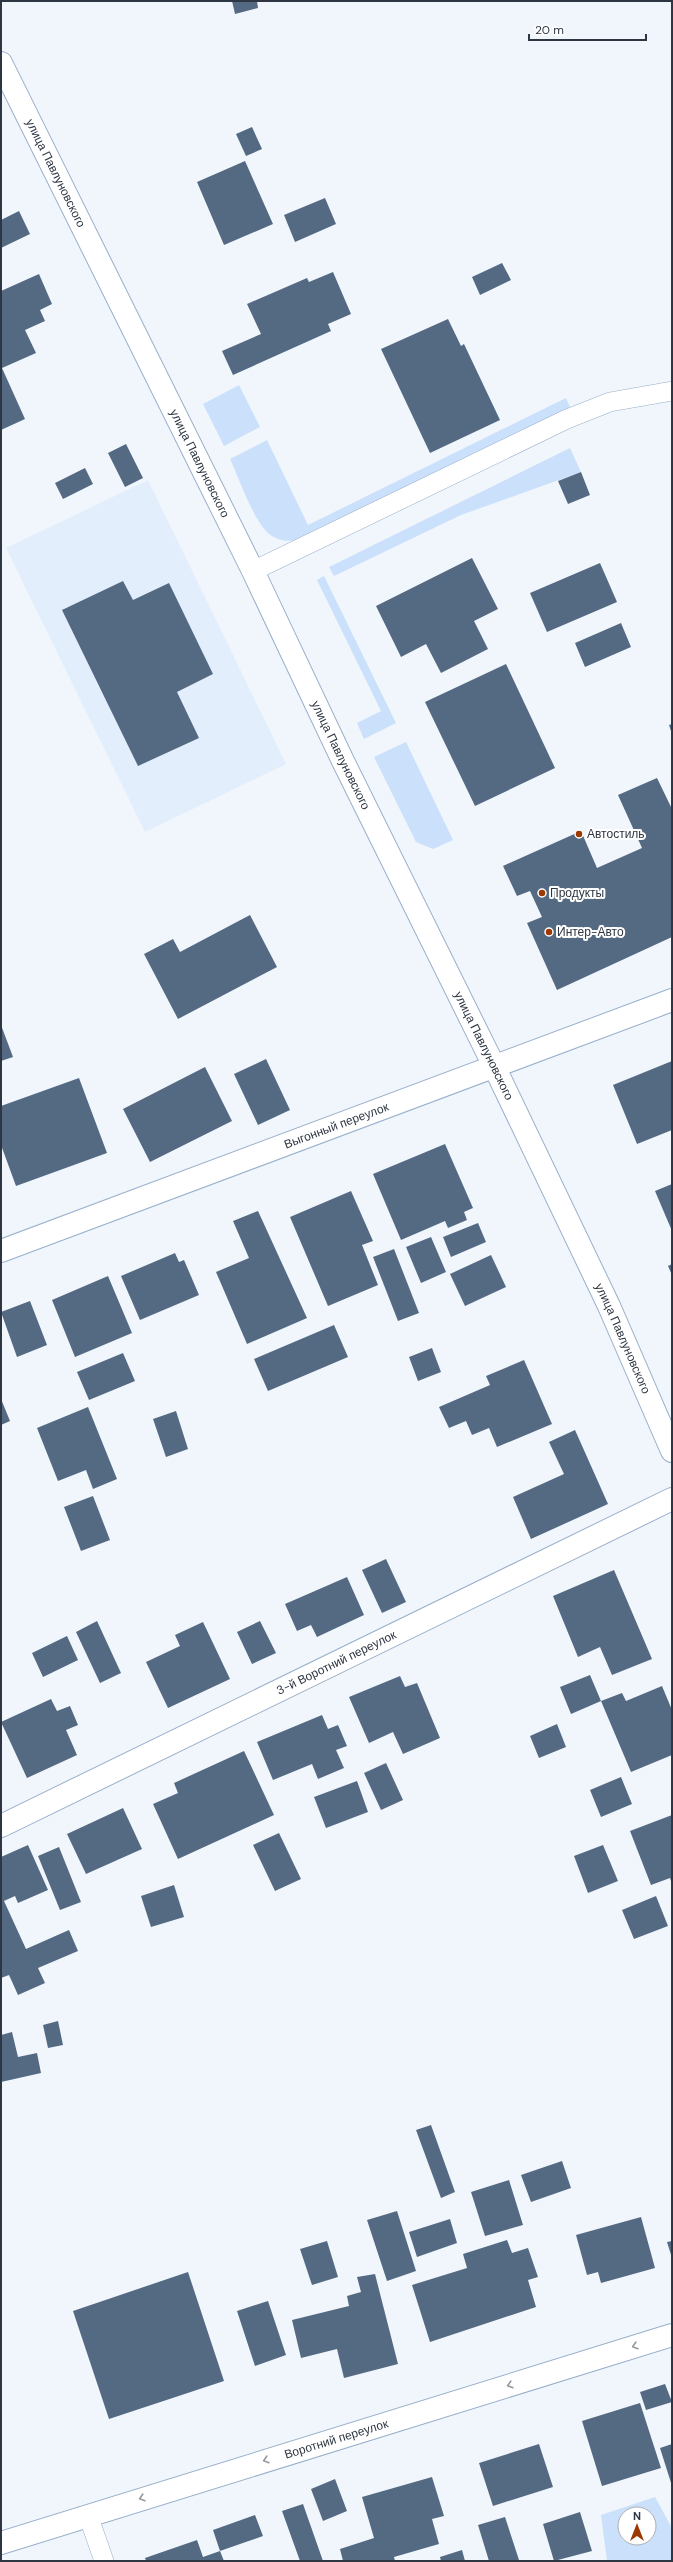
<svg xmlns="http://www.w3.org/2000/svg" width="673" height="2562" viewBox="0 0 673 2562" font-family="'DM Sans',sans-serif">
<rect width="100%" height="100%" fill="#f1f6fc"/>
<path fill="#e2eefc" d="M148 480 286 764 145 832 6 548Z"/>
<path fill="#cae0fb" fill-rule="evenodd" d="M239 385 260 427 224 446 203 404Z
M566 398 570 407 299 540C290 541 281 542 272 536 255 526 239 478 230 459L267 440 308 525Z
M570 448 581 472 461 515 334 576 329 567Z
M324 576 396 723 364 739 357 723 381 711 317 580Z
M406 742 453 840 433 849 416 842 374 757Z
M655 2497 672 2528V2561H607L601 2515ZM625 2514H649V2538H625Z"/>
<path fill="#546a83" d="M232 1H257L258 8 235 14Z
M252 127 262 149 246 156 236 134Z
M245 161 273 224 224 245 197 182Z
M325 198 336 224 295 242 284 215Z
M19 211 30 234 1 248V220Z
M502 263 511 280 480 295 472 277Z
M333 272 351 314 328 324 331 331 233 375 222 351 261 334 247 304 307 278 309 282Z
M39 274 52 304 40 310 45 321 25 330 36 353 2 368 25 419 1 430V291Z
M448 319 461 346 464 344 500 420 430 453 381 349Z
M126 444 143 478 125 487 108 453Z
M85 468 93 484 63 499 55 483Z
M581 472 590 495 568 504 558 481Z
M472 558 498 609 474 621 488 649 441 673 426 644 401 657 376 606Z
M600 563 617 602 547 632 530 593Z
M123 581 133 600 169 583 213 674 177 692 199 738 138 766 62 610Z
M621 623 631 647 585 667 575 643Z
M506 664 555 768 475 806 425 702Z
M672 724V734L669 725Z
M657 778 672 809V937L557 990 527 923 542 917 530 891 517 896 503 866 581 831 597 868 642 848 618 795Z
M250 915 277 967 178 1019 144 954 173 939 180 952Z
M1 1025 13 1057 1 1061Z
M266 1059 290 1110 258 1125 234 1074Z
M672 1061V1130L637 1144 613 1085Z
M205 1067 232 1121 150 1162 123 1109Z
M79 1078 107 1153 16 1186 1 1145V1106Z
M445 1144 473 1208 464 1212 467 1220 448 1228 445 1221 401 1240 373 1174Z
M672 1184V1231L655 1191Z
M351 1191 373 1241 362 1245 378 1285 328 1306 290 1217Z
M258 1211 307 1318 247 1344 216 1272 249 1258 233 1221Z
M478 1223 486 1242 451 1257 443 1237Z
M431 1237 446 1272 421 1283 406 1247Z
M394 1249 419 1313 398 1321 373 1257Z
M175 1253 179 1262 184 1260 199 1295 140 1320 121 1276Z
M491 1255 506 1287 465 1306 450 1274Z
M672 1264V1275L668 1266Z
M108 1276 132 1333 75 1357 52 1300Z
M30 1301 47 1345 17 1357 1 1312Z
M334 1325 348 1357 268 1391 254 1359Z
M432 1348 441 1372 418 1381 409 1357Z
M123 1353 135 1381 89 1400 77 1372Z
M524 1360 552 1424 497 1447 489 1428 472 1435 466 1421 449 1428 439 1407 490 1385 486 1376Z
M1 1399 10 1421 1 1425Z
M88 1407 117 1479 93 1489 86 1470 58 1481 37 1428Z
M176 1411 188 1449 166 1457 153 1419Z
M575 1430 608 1504 531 1539 513 1497 564 1474 549 1442Z
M93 1496 110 1540 81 1551 64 1507Z
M386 1559 406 1602 382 1613 362 1570Z
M614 1570 652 1659 612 1675 600 1647 578 1657 553 1596Z
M347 1577 364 1615 317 1637 311 1625 297 1631 285 1604Z
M97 1621 121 1673 100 1683 76 1632Z
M260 1621 276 1653 252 1664 237 1632Z
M203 1622 230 1679 168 1708 146 1662 180 1646 175 1635Z
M67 1636 78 1660 43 1677 32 1653Z
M590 1675 601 1701 622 1693 626 1701 662 1686 672 1710V1755L631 1772 601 1701 571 1714 560 1687Z
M400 1676 405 1687 417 1683 440 1738 403 1754 393 1732 369 1743 349 1697Z
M51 1699 57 1711 70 1706 78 1725 66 1730 77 1755 27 1778 1 1722Z
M322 1715 328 1729 338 1725 347 1746 336 1750 344 1768 318 1779 312 1764 273 1780 257 1742Z
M557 1724 566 1747 539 1758 530 1736Z
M244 1751 274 1815 178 1859 153 1804 178 1793 174 1783Z
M386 1763 403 1800 381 1810 364 1773Z
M621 1777 632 1804 601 1817 590 1790Z
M357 1781 368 1812 326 1828 314 1797Z
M123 1808 142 1849 86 1874 67 1834Z
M672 1815V1884L670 1878 651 1885 630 1831Z
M279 1833 301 1879 275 1891 253 1845Z
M28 1845 48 1890 18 1903 15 1896 4 1901 26 1949 69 1930 78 1951 38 1968 45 1983 18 1995 9 1975 1 1978V1857Z
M603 1845 618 1881 588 1893 574 1856Z
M59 1847 81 1902 60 1910 38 1856Z
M174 1885 184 1917 151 1927 141 1896Z
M656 1896 668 1926 634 1939 622 1910Z
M58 2021 63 2045 48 2048 43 2025Z
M12 2032 18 2057 37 2053 41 2073 1 2082V2035Z
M431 2125 455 2192 441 2198 416 2130Z
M562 2161 571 2188 531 2202 521 2175Z
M509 2180 523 2225 485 2236 471 2192Z
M397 2211 416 2271 387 2281 367 2220Z
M641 2217 655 2268 601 2283 598 2272 587 2275 576 2235Z
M450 2219 457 2243 417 2257 409 2232Z
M507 2240 512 2253 528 2248 538 2277 528 2280 536 2307 430 2342 412 2285 467 2268 463 2254Z
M327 2241 338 2277 312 2285 300 2249Z
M672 2241V2258L667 2242Z
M188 2272 224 2381 109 2419 73 2311Z
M375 2274 398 2364 344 2378 337 2349 301 2358 292 2320 349 2306 347 2296 361 2292 357 2277Z
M268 2301 286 2355 255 2366 237 2311Z
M665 2384 672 2402 646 2410 640 2392Z
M640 2403 661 2468 602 2486 582 2421Z
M539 2444 553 2487 493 2506 479 2463Z
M672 2444V2486L660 2448Z
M432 2477 444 2516 432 2519 439 2544 394 2557 395 2561H343L340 2549 374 2538 362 2497Z
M335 2479 347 2511 323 2521 311 2489Z
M303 2504 323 2561H300L282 2511Z
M580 2512 592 2551 554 2561 543 2524Z
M255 2515 263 2536 220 2551 224 2561H146L145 2558 197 2540 203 2557 220 2551 213 2530Z
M505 2517 519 2560 489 2561 478 2525Z
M462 2550 465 2561H441L440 2557Z"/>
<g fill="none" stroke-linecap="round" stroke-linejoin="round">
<defs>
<path id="service" d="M253 571 567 419 610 402 672 391
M88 2515 104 2561"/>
<g id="minor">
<path id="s1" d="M1 1251 672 1000"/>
<path id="s2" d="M1 1826 672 1499"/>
<path id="s3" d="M1 2543 672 2335"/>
</g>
<g id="tertiary">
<path id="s4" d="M1 63 253 571 342 759 494 1066 609 1306 672 1451"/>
</g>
</defs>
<use href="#service" stroke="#98afca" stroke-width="20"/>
<use href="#minor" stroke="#98afca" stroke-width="24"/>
<use href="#tertiary" stroke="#98afca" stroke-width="24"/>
<use href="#service" stroke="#fff" stroke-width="19"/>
<use href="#minor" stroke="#fff" stroke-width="22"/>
<use href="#tertiary" stroke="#fff" stroke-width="22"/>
</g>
<defs><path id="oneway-chevron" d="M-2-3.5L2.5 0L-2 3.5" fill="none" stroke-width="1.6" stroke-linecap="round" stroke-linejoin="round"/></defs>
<g stroke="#969aa0">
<use href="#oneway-chevron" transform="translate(635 2346) rotate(163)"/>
<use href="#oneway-chevron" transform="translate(510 2385) rotate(163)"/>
<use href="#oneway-chevron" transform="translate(266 2460) rotate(163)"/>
<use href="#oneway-chevron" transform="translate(142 2498) rotate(163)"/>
</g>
<g fill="#9c3900" stroke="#fff" stroke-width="1.5">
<circle cx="579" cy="834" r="4"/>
<circle cx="542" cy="893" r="4"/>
<circle cx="549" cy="932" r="4"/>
</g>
<g text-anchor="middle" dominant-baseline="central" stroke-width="4" stroke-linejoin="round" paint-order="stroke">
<g font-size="12" fill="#2d3642" stroke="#fff">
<text stroke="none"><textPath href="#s4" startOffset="123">улица Павлуновского</textPath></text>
<text stroke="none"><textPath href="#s4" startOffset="447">улица Павлуновского</textPath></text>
<text stroke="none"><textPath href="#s4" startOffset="771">улица Павлуновского</textPath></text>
<text stroke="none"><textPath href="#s4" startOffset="1095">улица Павлуновского</textPath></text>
<text stroke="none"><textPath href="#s1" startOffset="358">Выгонный переулок</textPath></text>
<text stroke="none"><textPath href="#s4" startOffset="1419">улица Павлуновского</textPath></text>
<text stroke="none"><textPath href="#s2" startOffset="373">3-й Воротний переулок</textPath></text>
<text stroke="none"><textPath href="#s3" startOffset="351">Воротний переулок</textPath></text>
</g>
<g font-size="12" fill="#2d3642" stroke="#fff" text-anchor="start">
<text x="587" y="834">Автостиль</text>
<text x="550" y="893">Продукты</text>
<text x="557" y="932">Интер-Авто</text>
</g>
</g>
<rect width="673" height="2562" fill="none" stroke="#2d3642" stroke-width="4"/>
<g transform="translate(637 2526)"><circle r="19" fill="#ffffff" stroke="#abafb3"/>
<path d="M0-3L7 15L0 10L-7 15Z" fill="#9c3900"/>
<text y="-6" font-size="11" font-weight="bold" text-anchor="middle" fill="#2d3642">N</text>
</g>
<path d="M529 34v6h117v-6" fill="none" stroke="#2d3642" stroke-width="2"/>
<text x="535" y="34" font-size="12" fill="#2d3642" stroke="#ffffff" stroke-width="3" paint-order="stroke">20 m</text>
</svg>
